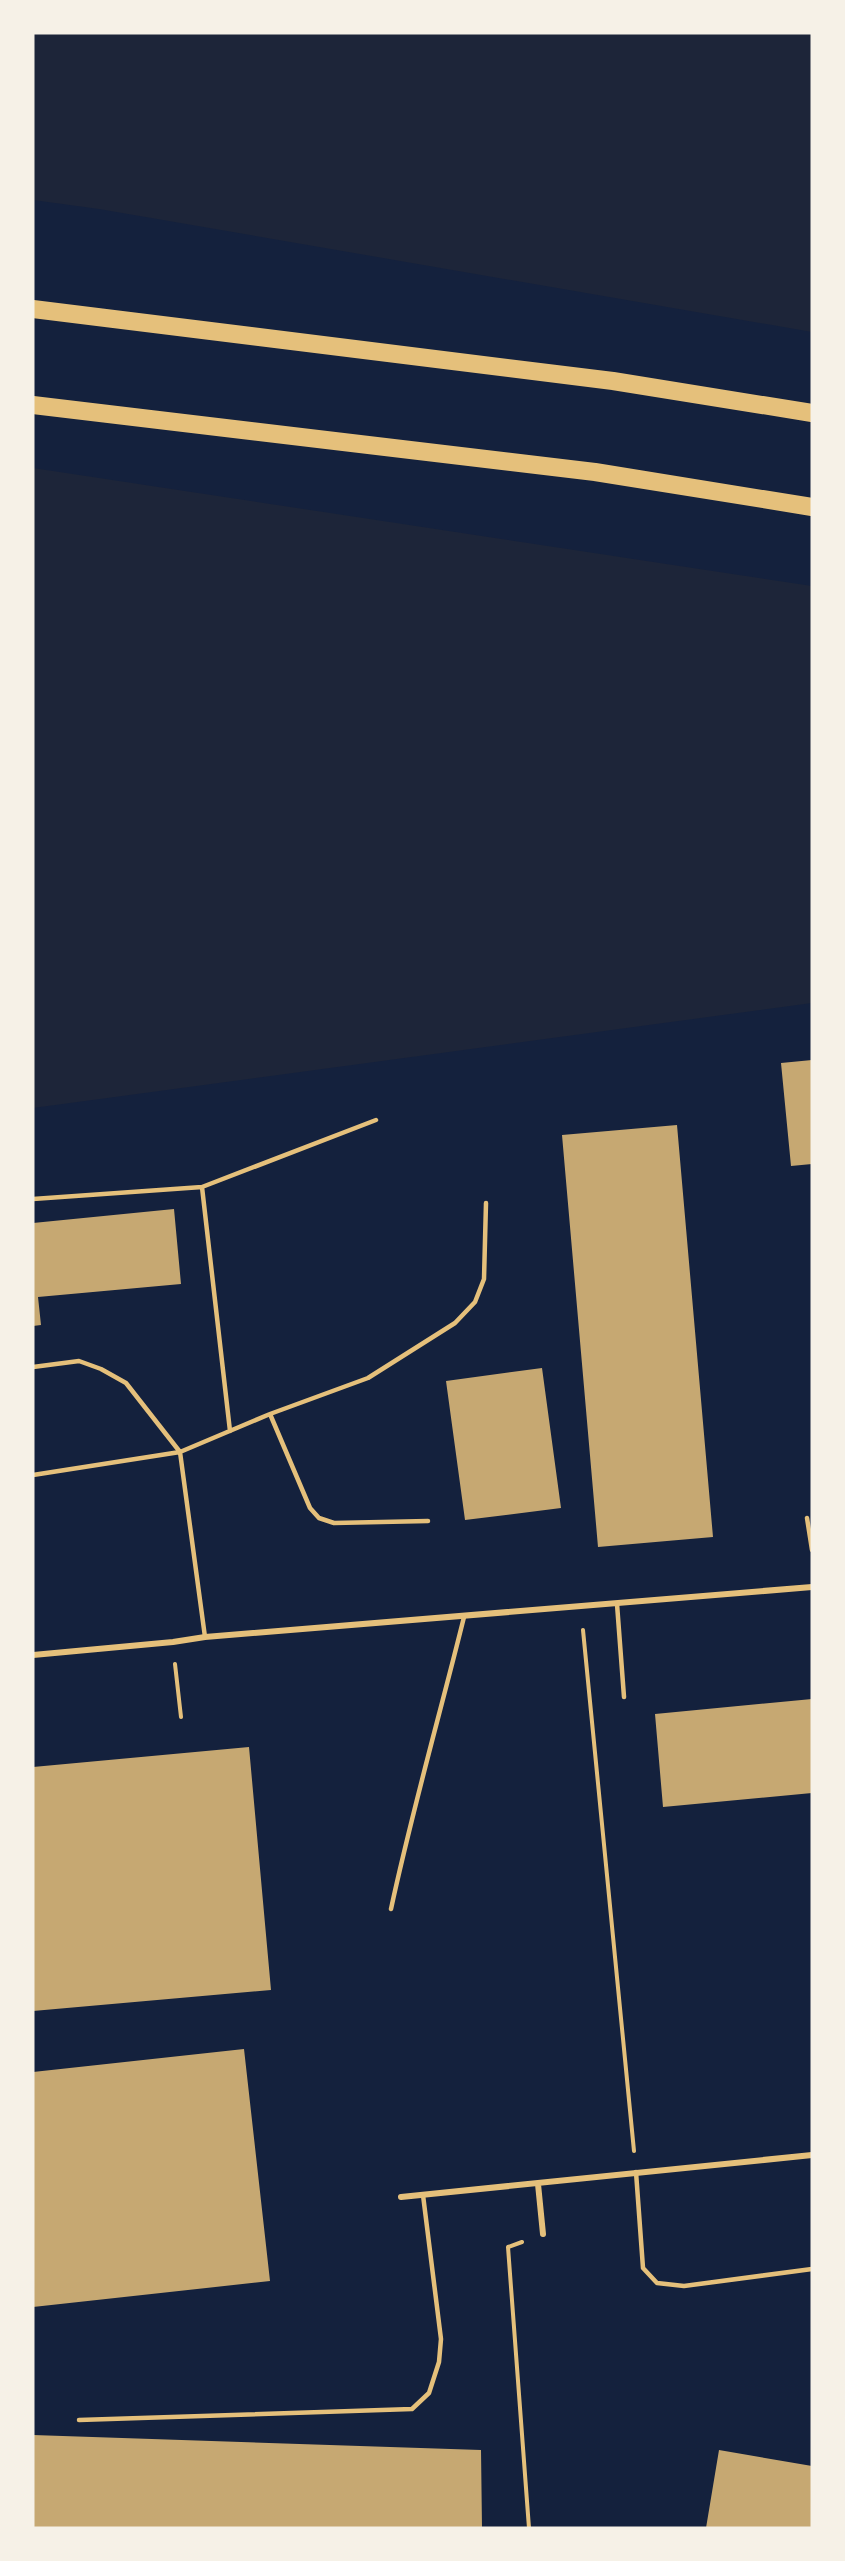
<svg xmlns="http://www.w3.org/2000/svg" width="845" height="2561" viewBox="0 0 845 2561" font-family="Rubik,sans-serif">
<rect width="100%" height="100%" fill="#14213d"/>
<path fill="#1d2539" d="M33 33H812V332L99 209 33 200Z
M33 468 812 586V1003L33 1108Z"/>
<path fill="#c6a872" d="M812 1060V1164L791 1166 781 1063Z
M677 1125 713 1537 598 1547 562 1135Z
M174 1209 181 1284 38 1297 41 1325 33 1326V1223Z
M542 1368 561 1508 465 1520 446 1381Z
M812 1699V1793L663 1807 655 1714Z
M249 1747 271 1990 33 2011V1767Z
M244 2049 270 2281 33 2307V2072Z
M33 2435 481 2450 482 2528H33Z
M719 2450 812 2466V2528H706Z"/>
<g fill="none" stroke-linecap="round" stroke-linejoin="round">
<path stroke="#e5c07b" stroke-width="4" d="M583 1630 634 2151
M175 1664 181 1717
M522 2242 508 2247 529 2528"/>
<path stroke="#e5c07b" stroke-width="4.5" d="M202 1187 230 1431
M33 1199 202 1187 376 1120
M33 1367 79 1361 101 1369 126 1383 180 1452 205 1637
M270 1414 310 1508 319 1518 334 1523 428 1521
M33 1475 180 1452 270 1414 368 1378 455 1323 475 1302 484 1279 486 1203
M807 1518 812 1550
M617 1604 624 1697
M391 1909C412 1811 440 1714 464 1617
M636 2172 643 2268 657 2283 684 2286 812 2269
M79 2420 412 2409 429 2393 439 2362 441 2339 423 2195"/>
<path stroke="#e5c07b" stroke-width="6" d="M33 1655 173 1642 205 1637 812 1587
M538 2184 543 2234
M401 2197 812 2155"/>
<path stroke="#e5c07b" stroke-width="18" d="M33 309 613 381 812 413
M33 405 595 472 812 507"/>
</g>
<rect width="845" height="2561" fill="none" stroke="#f6f1e7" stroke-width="69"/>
</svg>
